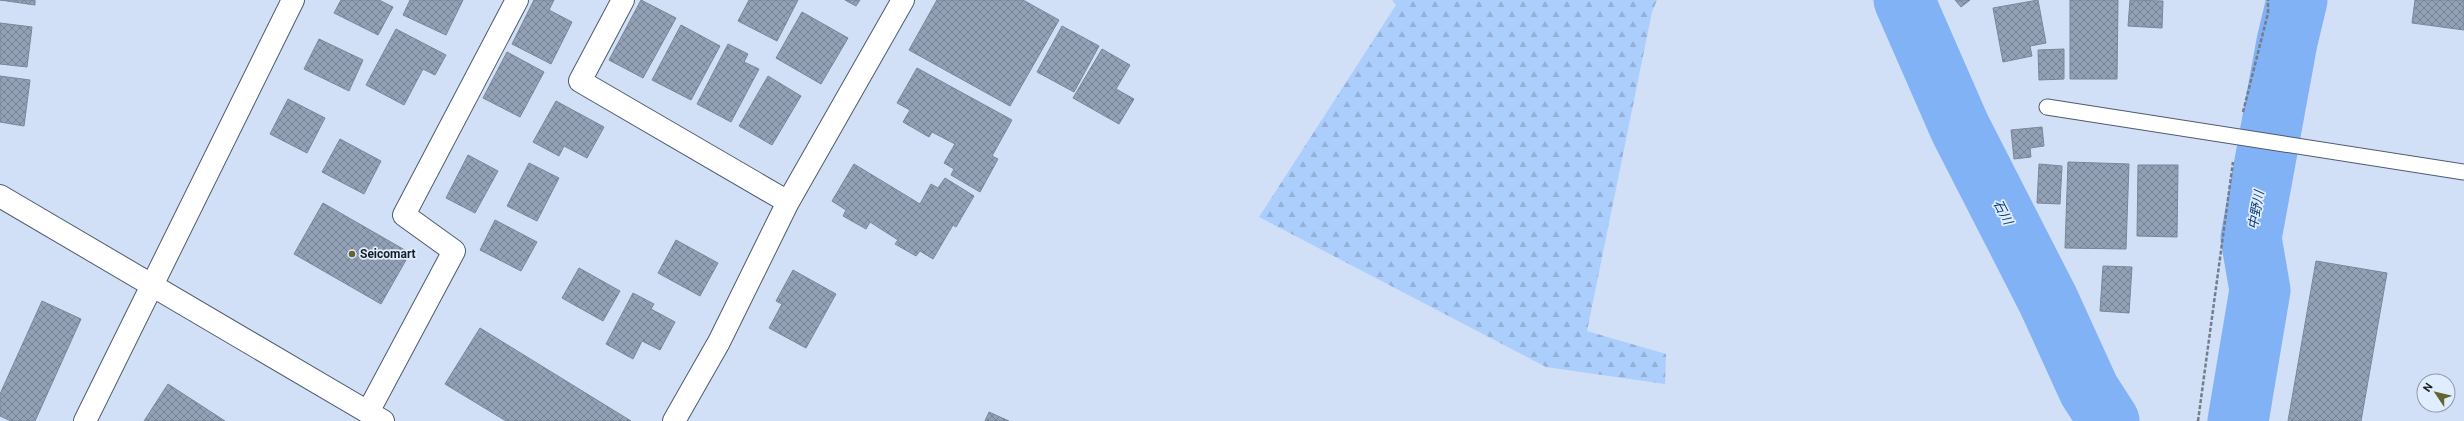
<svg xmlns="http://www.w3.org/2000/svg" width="2464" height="421" viewBox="0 0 2464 421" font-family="Roboto,'Noto Sans JP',sans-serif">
<defs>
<pattern id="forest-firs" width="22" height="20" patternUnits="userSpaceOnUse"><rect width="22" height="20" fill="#accefc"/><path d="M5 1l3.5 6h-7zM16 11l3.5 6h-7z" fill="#93b0d8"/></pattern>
<pattern id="building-cross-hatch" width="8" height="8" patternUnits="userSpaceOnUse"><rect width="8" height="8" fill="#92a1b5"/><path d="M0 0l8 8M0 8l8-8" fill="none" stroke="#768393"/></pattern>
</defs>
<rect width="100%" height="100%" fill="#d1e0f6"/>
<path fill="url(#forest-firs)" d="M1392 0H1657L1652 12 1587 331 1666 354 1665 384 1546 367 1259 217 1396 5Z"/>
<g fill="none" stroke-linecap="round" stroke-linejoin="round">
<path stroke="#81b2f5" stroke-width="61" d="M1904 0 1960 128 2048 300 2089 390 2109 421
M2238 421 2260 290 2251 238 2287 42 2297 0"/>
</g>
<path fill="url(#building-cross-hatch)" stroke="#79879b" d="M0 0H35V5Z
M341 0H379L393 7 378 35 334 13Z
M410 0H463L446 35 403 15Z
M534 0H554L549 10 572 22 551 64 512 44Z
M641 0 676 18 643 78 609 60Z
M749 0H798L777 41 738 21Z
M845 0H860L856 6Z
M937 0H1023L1059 20 1010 106 909 50Z
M1955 0H1970L1961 7Z
M2038 0 2046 43 2030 46 2032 56 2003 62 1993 8Z
M2070 0H2118L2117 79H2070Z
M2130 0 2163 1 2162 28 2128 26Z
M2415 0H2464V30L2412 23Z
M802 12 848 38 821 84 776 58Z
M0 23 32 27 27 67 0 64Z
M681 25 720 46 691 100 652 80Z
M1062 26 1099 46 1074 92 1037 72Z
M396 29 446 55 435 75 423 69 404 105 366 85Z
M319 39 363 60 349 91 304 69Z
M728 44 748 54 744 62 759 69 731 122 697 104Z
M1102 49 1130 65 1116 89 1134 99 1119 124 1073 98Z
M2064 49V79L2039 80 2038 50Z
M507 52 544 72 520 117 483 98Z
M917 68 1012 120 992 156 998 159 980 192 951 175 954 169 944 163 955 144 932 132 929 137 903 122 910 110 897 103Z
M0 76 30 80 24 126 0 122Z
M768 76 801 96 772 145 739 126Z
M288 99 325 118 307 153 270 134Z
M556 101 604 127 587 158 564 146 559 156 533 142Z
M2042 127 2044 146 2030 148 2031 157 2014 159 2011 130Z
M340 139 381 161 364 194 322 172Z
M468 155 498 171 475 213 446 198Z
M2068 162 2129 164 2126 249 2065 248Z
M529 163 559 178 537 221 507 206Z
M854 164 920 204 931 184 938 188 945 178 974 196 956 227 953 225 933 259 920 251 916 256 895 244 898 240 870 222 866 229 843 216 846 210 832 201Z
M2039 164 2062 166 2060 204 2037 203Z
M2138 165H2178L2177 237 2137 236Z
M323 203 410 253 381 304 294 254Z
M495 220 537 242 521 271 480 250Z
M676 240 718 263 700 296 658 273Z
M2316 261 2387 273 2361 421H2288Z
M2103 266 2132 267 2129 313 2100 311Z
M579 268 620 291 603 321 562 298Z
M793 270 836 294 806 348 769 328 782 304 776 301Z
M633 293 654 304 651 309 675 322 660 350 642 341 633 359 606 344Z
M42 301 81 319 35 421H11L0 416V394Z
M480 328 631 421H506L445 384Z
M168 384 225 421H144Z
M989 412 1009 421H985Z"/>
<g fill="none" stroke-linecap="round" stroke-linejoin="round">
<defs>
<path id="service" d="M2047 107 2464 172"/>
<path id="minor" d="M623 0 580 81 788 202
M368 412 454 251 404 215 517 0
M674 421 719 342 788 202 903 0"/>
<path id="tertiary" d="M0 196 383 421
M85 421 293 0"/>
</defs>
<use href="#service" stroke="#4e5b6e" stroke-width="17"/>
<use href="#minor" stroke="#4e5b6e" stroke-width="24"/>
<use href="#tertiary" stroke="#4e5b6e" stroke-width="24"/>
<path stroke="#737d8c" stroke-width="2.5" stroke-dasharray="4 2" stroke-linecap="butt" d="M2243 112 2268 13V0
M2198 421 2233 162"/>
<use href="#service" stroke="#fff" stroke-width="15"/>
<use href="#minor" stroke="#fff" stroke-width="22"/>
<use href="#tertiary" stroke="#fff" stroke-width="22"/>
</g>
<circle fill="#656330" stroke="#e0edff" stroke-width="1.5" cx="352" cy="254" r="4"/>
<g text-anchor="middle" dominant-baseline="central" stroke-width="3.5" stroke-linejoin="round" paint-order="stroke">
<g font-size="12" font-weight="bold" fill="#191e26" stroke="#e0edff" text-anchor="start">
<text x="360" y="254">Seicomart</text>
</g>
<g font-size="13" font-style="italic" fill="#0d3d78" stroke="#e0edff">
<text transform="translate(2256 210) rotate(-80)">中野川</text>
<text transform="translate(2003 212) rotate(63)">石川</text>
</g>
</g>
<g transform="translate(2436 393) rotate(305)"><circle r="19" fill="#e0edff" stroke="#909aa8"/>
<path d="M0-3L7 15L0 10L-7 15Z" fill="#656330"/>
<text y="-6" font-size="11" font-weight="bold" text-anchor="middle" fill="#191e26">N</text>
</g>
</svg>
